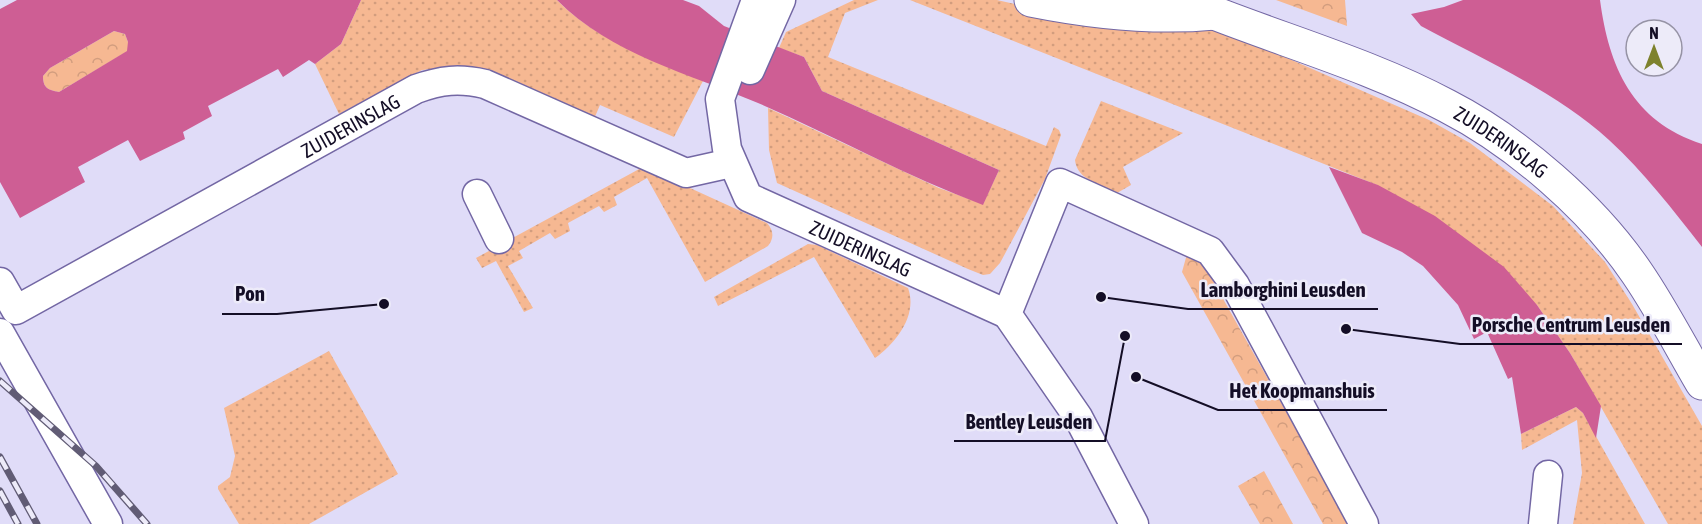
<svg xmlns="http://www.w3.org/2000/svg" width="1702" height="524" viewBox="0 0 1702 524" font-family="'Asap Condensed',sans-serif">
<defs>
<pattern id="grass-dots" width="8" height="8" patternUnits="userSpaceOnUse" patternTransform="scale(1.5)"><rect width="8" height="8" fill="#f6b892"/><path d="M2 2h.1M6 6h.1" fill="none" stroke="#d29d7e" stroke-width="1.8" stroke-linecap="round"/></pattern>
<pattern id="forest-crowns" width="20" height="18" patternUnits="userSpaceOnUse" patternTransform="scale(1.5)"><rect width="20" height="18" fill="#f6b892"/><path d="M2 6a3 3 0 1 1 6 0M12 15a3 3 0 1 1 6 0" fill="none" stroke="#d29d7e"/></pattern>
</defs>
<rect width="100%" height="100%" fill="#e0dcf8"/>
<path fill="url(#grass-dots)" d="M361 0H557C597 41 652 59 703 81L674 137 600 105 594 119 453 67 422 70 339 114 315 64 341 44Z
M854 0H878L845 13 828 57 1046 146 1054 127 1059 130 1061 135 1045 179 1000 263 990 274 983 275 968 269 777 183 769 150 768 108 939 188 983 204 999 170 822 91 804 57 779 48 786 32Z
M910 0H997L1055 13 1223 30 1429 120 1470 143 1553 206 1605 262 1632 304 1702 426V524H1668L1570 353 1537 305 1377 185Z
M1101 101 1183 133 1123 167 1131 185 1117 193C1100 184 1077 180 1075 160Z
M641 168 655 172 767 223C774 231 774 238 768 246L705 282 647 178 614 197 617 205 604 212 599 206 568 223 570 231 555 239 550 233 519 251 523 258 508 266 533 308 524 312 496 261 482 268 476 258Z
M808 244 817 245 908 288C918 315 896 343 875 358L814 257 718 306 714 297Z
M329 351 398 474 309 524H239L218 489V486L230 477 235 456 224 408Z
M1576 407 1583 413 1645 524H1573L1582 473 1577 420 1522 450 1521 434Z"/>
<path fill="url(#forest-crowns)" d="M1276 0H1345L1347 26Z
M114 31 125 34 128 42V51L59 92C48 90 43 88 43 76L50 68Z
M1187 254 1203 263 1349 524H1323L1182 272Z
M1264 471 1293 524H1260L1238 486Z"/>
<path fill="#ce5e94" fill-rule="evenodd" d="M17 0H361L341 44 315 64 309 60 283 77 278 69 208 106 212 116 183 132 185 139 140 161 128 140 78 167 85 182 20 218 0 182V9ZM114 31 125 34 128 42 127 51 59 92C48 90 43 88 43 76L50 68Z
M557 0H683L699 6 724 26 804 57 822 91 999 170 983 205C906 176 834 136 758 103 690 74 610 54 557 0Z
M1463 0H1600C1609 67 1632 121 1702 144V247C1673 210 1644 172 1609 140 1556 92 1483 59 1421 26L1411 14 1444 7Z
M1329 167 1378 185 1435 216 1504 267 1537 305 1570 353 1601 406 1596 438 1583 413 1576 407 1521 434 1512 377 1508 379 1487 332 1474 339 1458 305 1423 266 1402 252 1362 233Z"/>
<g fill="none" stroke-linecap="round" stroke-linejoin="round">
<defs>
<g id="street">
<path id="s1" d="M756 0 720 99 727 149 748 197 1007 314"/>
<path d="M750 70 781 0"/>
<path d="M477 194 499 239"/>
<path id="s2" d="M0 282 16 310 416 89C441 80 459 78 485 84L686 173 731 163"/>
<path d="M0 333 108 524"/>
<path d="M1134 524 1078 417 1007 314 1060 183 1210 251 1235 285 1364 524"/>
<path d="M1543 524 1548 475"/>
</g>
<g id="secondary">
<path d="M1031 0C1091 12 1153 19 1214 13"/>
<path id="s3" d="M1194 0 1214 13C1291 43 1374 67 1447 106 1517 142 1593 208 1637 273 1661 308 1681 347 1702 383"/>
</g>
</defs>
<use href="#street" stroke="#7367a4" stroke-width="31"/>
<use href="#secondary" stroke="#7367a4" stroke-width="35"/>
<use href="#street" stroke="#fff" stroke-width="28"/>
<use href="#secondary" stroke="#fff" stroke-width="33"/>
<defs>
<path id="rail" d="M0 381 96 466 147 524
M0 457 37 524
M0 491 18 524"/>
</defs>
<use href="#rail" stroke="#615c75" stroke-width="7"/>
<use href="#rail" stroke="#edebf9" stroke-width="4.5" stroke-dasharray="14" stroke-linecap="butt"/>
</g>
<g text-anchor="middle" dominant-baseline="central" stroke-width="5" stroke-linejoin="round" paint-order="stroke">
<g font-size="20" fill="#140e26" stroke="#edebf9">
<text stroke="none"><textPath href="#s2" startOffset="414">ZUIDERINSLAG</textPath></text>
<text stroke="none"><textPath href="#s3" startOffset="340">ZUIDERINSLAG</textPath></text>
<text stroke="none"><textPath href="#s1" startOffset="332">ZUIDERINSLAG</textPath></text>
</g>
</g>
<path fill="none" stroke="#140e26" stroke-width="2" d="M1101 297L1188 309H1378M384 304L277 314H222M1346 329L1460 344H1682M1136 377L1218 410H1387M1125 336L1105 441H954"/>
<g fill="#140e26" stroke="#edebf9" stroke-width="2">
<circle cx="1101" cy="297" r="6"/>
<circle cx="384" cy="304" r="6"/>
<circle cx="1346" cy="329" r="6"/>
<circle cx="1136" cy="377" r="6"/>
<circle cx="1125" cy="336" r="6"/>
</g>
<g font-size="21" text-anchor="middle" font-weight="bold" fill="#140e26" stroke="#edebf9" stroke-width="5" stroke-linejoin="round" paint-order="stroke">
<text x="1283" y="297">Lamborghini Leusden</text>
<text x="250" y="301">Pon</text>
<text x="1571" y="332">Porsche Centrum Leusden</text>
<text x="1302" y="398">Het Koopmanshuis</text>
<text x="1029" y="429">Bentley Leusden</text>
</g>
<g transform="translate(1654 48)"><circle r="28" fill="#edebf9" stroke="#9693a5" stroke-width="1.5"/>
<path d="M0-4.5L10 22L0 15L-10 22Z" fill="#7e822d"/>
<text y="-9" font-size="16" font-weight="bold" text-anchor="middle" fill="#140e26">N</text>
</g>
</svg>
